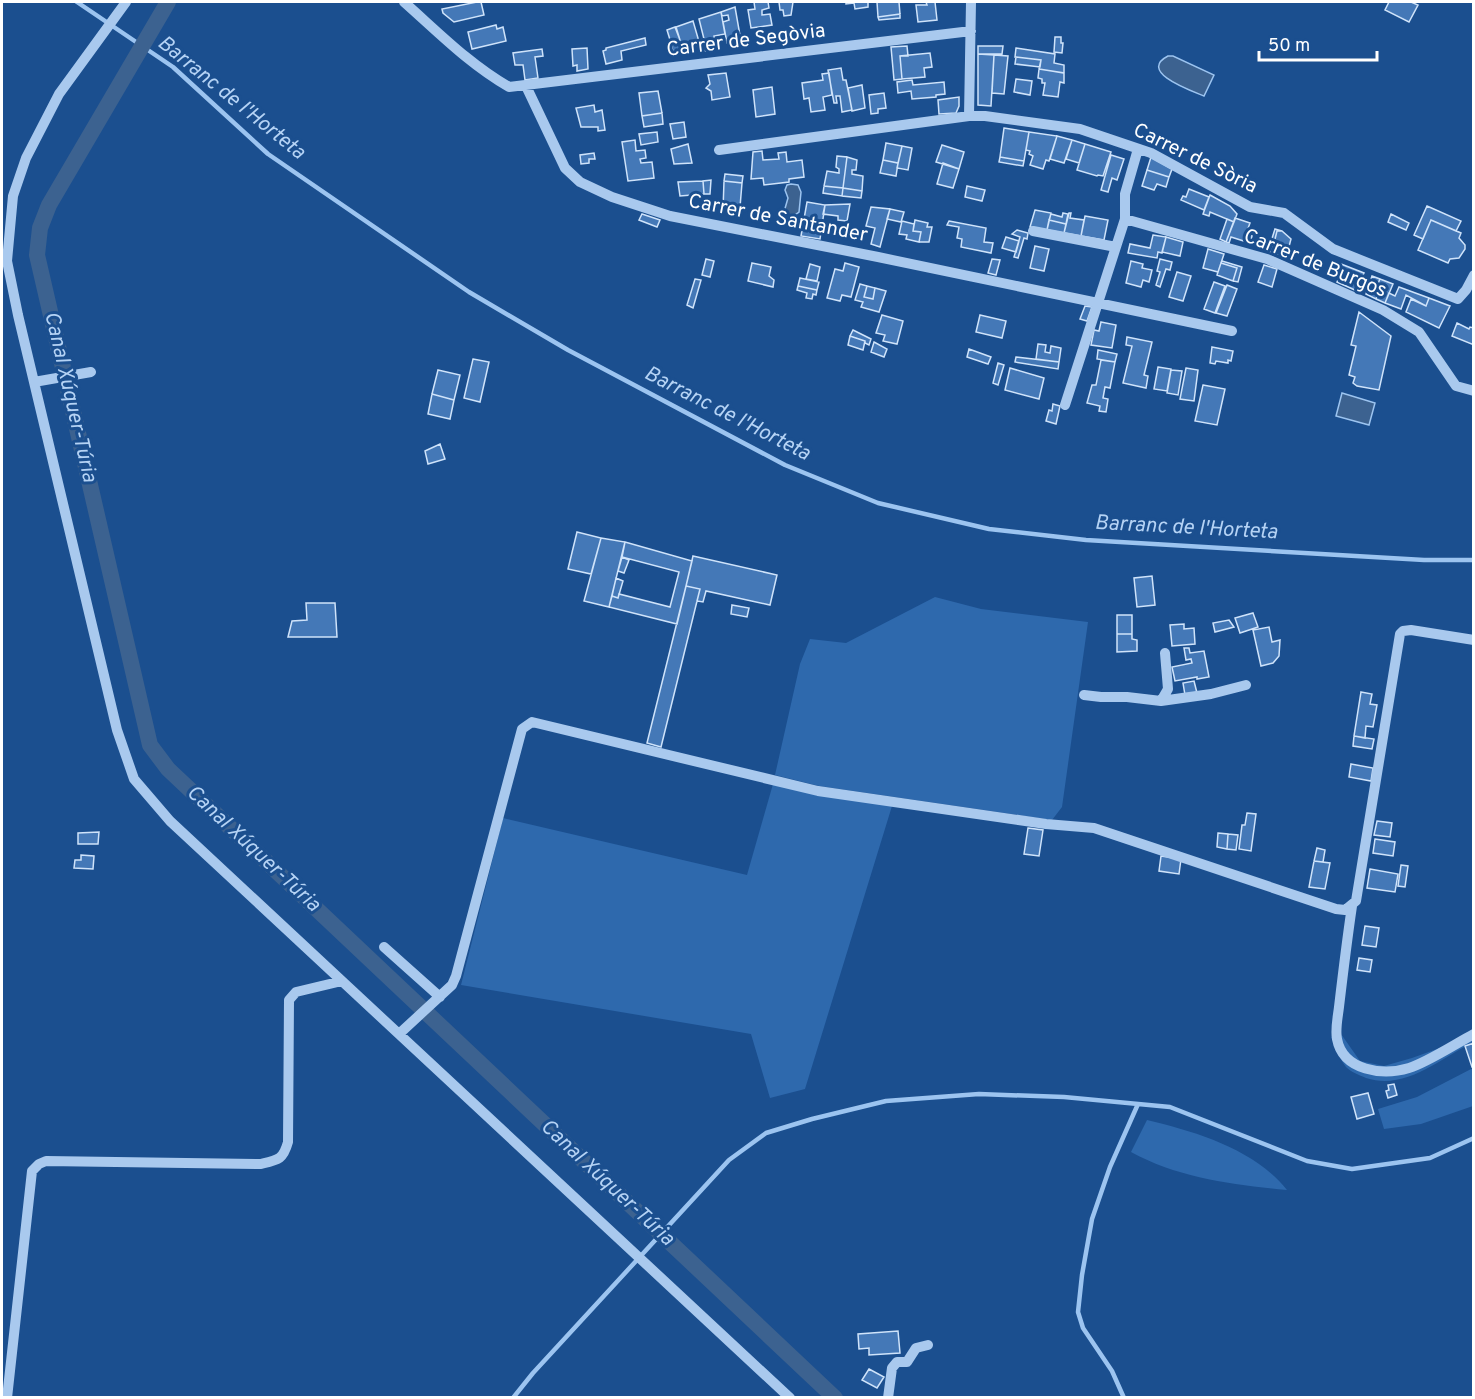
<svg xmlns="http://www.w3.org/2000/svg" width="1475" height="1399" viewBox="0 0 1475 1399" font-family="Overpass,sans-serif">
<rect width="100%" height="100%" fill="#1b4f8f"/>
<path fill="#2e69ad" d="M935 597 981 609 1088 622 1062 807 1052 820 819 786 775 775 800 664 810 639 846 643Z
M773 784 892 806 805 1089 770 1098 751 1034 461 985 503 818 747 875Z
M1341 1034 1360 1061 1384 1066 1412 1058 1473 1036 1474 1042C1440 1058 1406 1091 1366 1078 1359 1075 1351 1072 1346 1067 1339 1058 1336 1048 1331 1037Z
M1473 1068V1106L1421 1124 1384 1129 1378 1109 1417 1097Z
M1147 1120C1197 1132 1254 1149 1287 1190 1235 1185 1178 1178 1131 1152Z"/>
<path fill="#3c6290" stroke="#9cc4f0" stroke-width="1.5" d="M1168 56H1173L1214 75 1204 96C1192 91 1137 72 1168 56Z
M791 184 798 185 801 192 799 212 792 217 784 212 788 198 785 190 787 185Z
M1342 393 1375 403 1369 425 1336 416Z"/>
<g fill="none" stroke-linecap="round" stroke-linejoin="round">
<path stroke="#9cc4f0" stroke-width="4.5" d="M77 2 173 67 268 154 469 292 568 350 785 465 878 503 989 529 1086 540 1424 560H1474
M513 1398 533 1373 729 1160 766 1133 812 1119 886 1101 979 1094 1064 1097 1170 1107 1307 1161 1352 1169 1430 1158 1474 1138
M1124 1398 1112 1371 1083 1328 1078 1312 1082 1275 1092 1219 1110 1167 1138 1104"/>
<path stroke="#3c6290" stroke-width="16" d="M168 2 49 205 40 228 37 255 150 745 168 769 835 1398"/>
</g>
<path fill="#4478b7" stroke="#cfe3fa" stroke-width="1.5" d="M477 2H481L484 15 454 22 443 13 442 9Z
M754 2H768L769 8 762 10V15L770 14 772 25 751 28 748 10 755 9Z
M779 2H793L791 15 784 16 783 10H780Z
M846 2H868V7L855 9 854 3 846 4Z
M877 2H899L900 14 878 17Z
M926 2H935L937 20 918 22 916 5H927Z
M1389 2H1411L1418 5 1409 22 1385 10Z
M735 7 741 41 727 43 723 22 729 20 728 15 722 16 721 12Z
M721 12 725 34 714 36 716 48 704 51 700 40 704 39 699 19Z
M900 14V18L879 20 878 17Z
M693 21 700 45 673 52 671 43 680 40 676 27Z
M496 25 497 29 503 27 506 41 472 49 468 32Z
M675 27 680 40 671 43 667 30Z
M1055 37H1061V43H1063L1062 53 1054 52Z
M645 38 646 45 621 51 622 60 606 64 603 51 606 50V48Z
M907 46 908 56H900L902 79 894 80 891 47Z
M978 46H1003L1002 54H978Z
M587 48 588 69 577 71V65L573 66 572 49Z
M1016 48 1055 54 1054 63 1064 65V73L1039 69 1041 60 1015 57Z
M542 49 543 56 535 57 538 78 525 80 523 65H515L513 53Z
M930 53 932 67 924 68 925 77 902 79 900 56Z
M978 54 994 55 991 106 978 105Z
M994 55 1008 56 1004 94 992 93Z
M1016 57 1041 60 1040 67 1015 64Z
M841 68 843 80H846L852 110 842 112 840 96H836L837 103H834L828 70Z
M1039 69 1064 73V83L1060 82 1058 97 1043 95 1045 83H1042V79L1038 78Z
M726 73 730 97 712 100 711 91 706 88 710 84 708 75Z
M829 73 832 95 823 97 825 110 811 112 809 98 804 99 802 83 823 80 822 74Z
M1016 79 1032 81 1030 95 1014 92Z
M912 80 913 85 944 82 945 94 936 95V97L912 99 911 91 898 93 897 82Z
M862 85 865 108 852 111 848 88Z
M772 87 775 114 756 117 753 90Z
M658 91 662 113 642 116 639 93Z
M884 93 886 108 878 109V113L871 114 869 95Z
M959 97V106L956 113 939 114 938 100Z
M594 105 595 112 602 110 605 130 598 131V127H581L576 108Z
M662 113 663 124 644 127 642 116Z
M684 122 686 137 673 139 670 124Z
M1004 128 1029 132 1024 161 1000 157Z
M657 132 658 142 641 145 639 134Z
M1029 132 1057 136 1049 161 1046 160 1043 169 1030 165 1033 156 1029 154 1030 151 1026 150Z
M1057 136 1072 140 1064 163 1050 159Z
M635 140 636 151 645 150 646 158 640 159 641 163 652 162 654 178 628 181 622 142Z
M1072 140 1085 144 1079 163 1066 159Z
M886 143 902 146 898 163 883 160Z
M688 144 692 163 674 164 671 149Z
M1085 144 1111 152 1103 176 1098 175 1097 176 1077 170Z
M942 145 964 152 959 169 936 162Z
M902 146 912 148 908 170 897 168Z
M762 151 763 160 779 159 778 153 786 152 787 162 802 160 804 177 789 179V182L764 185 763 178 751 179 753 152Z
M594 153 595 159H589V163L581 164 580 155Z
M1111 155 1124 159 1117 180 1112 178 1108 192 1101 190Z
M837 156 847 157 843 188 824 186 827 171 839 173V169L836 167Z
M847 157 857 160 856 170H852V174L863 176 862 191 843 188Z
M1000 157 1024 161 1023 166 999 162Z
M1151 157 1172 169 1169 177 1147 170Z
M883 160 898 163 896 176 880 173Z
M943 163 959 169 953 188 937 184Z
M1147 170 1169 177 1166 187 1157 184 1154 190 1142 186Z
M725 174 743 176 742 183 724 181Z
M711 180 710 194H704L703 181Z
M703 181 704 194 680 196 678 182Z
M724 181 742 183 740 207 738 206 737 212 723 210Z
M824 186 843 188 842 196 823 193Z
M967 186 985 190 982 201 965 197Z
M843 188 862 191 861 198 842 196Z
M1189 189 1209 197 1204 210 1181 200 1183 196 1186 197Z
M1210 195 1230 206 1237 214 1234 222 1210 212 1209 216 1203 214Z
M807 202 825 205 820 239 801 236Z
M850 204 847 221 838 220V216L823 214 825 205Z
M1427 206 1461 221 1456 231 1431 220 1423 239 1414 235Z
M871 207 890 209 880 247 871 244 875 228 866 226Z
M890 209 904 212 901 222 887 219Z
M1035 210 1051 213 1047 230 1030 227Z
M1063 213 1068 214 1066 224 1049 220 1051 214 1062 217Z
M1069 213H1071L1070 218 1084 220 1081 236 1064 233Z
M642 214 660 220 657 227 639 220Z
M1391 214 1409 223 1406 230 1388 222Z
M1085 216 1108 220 1104 240 1081 236Z
M1235 218 1250 223 1246 234 1252 236 1250 243 1231 237 1229 243 1226 242Z
M1227 219 1234 222 1226 242 1220 239Z
M915 220 928 223 927 227H932L929 242H919L921 232 913 231Z
M1049 220 1066 224 1064 233 1047 230Z
M1431 220 1461 233 1459 238 1465 245V249L1459 258 1450 259 1448 263 1418 250Z
M902 221 914 224 913 231 921 232 919 242 906 239 907 235 899 234Z
M949 221 986 228 984 242 993 243 991 253 961 247 962 239 957 238 959 227 947 225Z
M1275 229 1282 231H1277L1273 247 1279 248 1278 251 1287 254 1286 256 1268 251Z
M1017 230 1028 233 1027 239 1024 238 1018 258 1014 257 1020 237 1012 234Z
M1277 231H1282L1291 239 1287 254 1278 251 1279 248 1273 247Z
M1153 235 1166 237 1162 253 1158 252 1157 258 1128 253 1130 244 1150 248Z
M1006 237 1019 241 1016 252 1002 248Z
M1166 237 1183 242 1180 256 1162 252Z
M1035 246 1049 249 1044 271 1030 268Z
M1208 249 1224 254 1218 272 1203 268Z
M706 259 714 261 710 277 702 275Z
M992 259 1000 260 996 275 988 273Z
M1160 259 1172 262 1170 270 1166 269 1160 287 1156 285 1160 272 1157 271Z
M1131 261 1143 264 1142 268 1152 270 1149 282 1143 280 1141 287 1126 283Z
M1222 261 1242 267 1238 282 1233 281 1237 268 1221 263Z
M752 263 771 267 769 276 774 280 773 287 748 281Z
M845 263 859 267 851 297 842 295 840 301 827 298 835 269 843 271Z
M1221 263 1237 268 1233 281 1217 275Z
M810 264 820 267 817 281 806 279Z
M1341 264 1364 273 1360 282 1357 280 1355 285 1351 283 1353 280 1338 271Z
M1264 265 1277 269 1272 287 1258 282Z
M1177 272 1191 276 1183 301 1169 297Z
M1341 273 1353 280 1351 283 1355 285 1357 280 1360 282 1357 291 1337 282Z
M1372 276 1380 279 1376 288V292L1378 293 1376 299 1366 294Z
M800 278 819 282 817 290 798 286Z
M695 279 701 280 693 308 687 305Z
M1380 279 1393 284 1385 303 1376 299 1378 293 1376 292V288Z
M1214 282 1225 286 1215 313 1204 309Z
M860 284 867 286 864 297 873 299 875 288 886 291 879 312 861 307 863 302 855 300Z
M1227 285 1237 289 1227 316 1216 313Z
M798 286 817 290 816 295 813 294 812 299 806 298 807 293 797 290Z
M867 286 875 288 873 299 864 297Z
M1399 287 1429 298 1426 306 1406 295 1401 309 1385 303 1389 293 1395 296Z
M1429 298 1450 306 1439 328 1406 312 1411 299 1426 306Z
M1085 306 1092 307 1087 321 1080 319Z
M1359 312 1391 336 1379 390 1357 386 1353 383 1355 377 1349 375 1356 346 1351 345Z
M882 315 903 321 897 344 883 341 885 335 876 333Z
M980 315 1006 321 1002 338 976 332Z
M1101 322 1116 325 1112 348 1091 345 1094 330 1099 331Z
M1457 323 1469 329 1470 327 1474 328V345L1452 336Z
M853 330 871 339 869 345 865 343V341L850 336Z
M850 336 865 341 863 350 848 345Z
M1127 337 1152 342 1144 375 1148 376 1146 388 1123 383 1132 346 1126 345Z
M874 342 887 349 884 357 871 352Z
M1038 344 1046 345 1045 352 1050 353 1051 346 1061 348 1059 362 1036 359Z
M1212 347 1233 351 1231 361 1228 360V363L1216 361 1215 364 1210 363Z
M969 349 991 357 988 364 967 357Z
M1098 350 1117 354 1115 362 1097 359Z
M1016 357 1059 362 1058 369 1015 362Z
M473 359 489 362 480 402 464 398Z
M1101 360 1115 362 1110 388 1105 387 1103 398 1108 399 1106 412 1099 411 1100 406 1087 403 1092 385H1096Z
M998 363 1004 365 998 385 993 383Z
M1158 367 1171 369 1167 391 1154 389Z
M1010 368 1044 378 1039 399 1005 390Z
M1186 368 1198 370 1194 401 1180 399Z
M438 370 460 375 454 400 432 394Z
M1171 370 1182 371 1178 395 1167 393Z
M1203 385 1225 389 1217 425 1195 421Z
M432 394 454 400 450 419 428 414Z
M1053 404 1060 406 1056 424 1046 421 1049 410 1052 411Z
M440 444 445 459 428 464 425 451Z
M577 532 601 538 591 574 568 569Z
M601 538 625 542 609 607 584 601Z
M625 542 692 561 677 624 609 607 612 596 618 598 619 594 670 607 679 572 622 557Z
M693 556 777 575 770 605 706 591 703 602 697 601 700 589 686 586Z
M622 557 629 560 624 573 618 571Z
M1152 576 1155 605 1137 607 1134 578Z
M616 578 623 581 618 598 612 596Z
M686 586 700 589 661 747 647 743Z
M306 603H335L337 637H288L292 621 307 620Z
M732 605 749 608 747 617 731 614Z
M1253 613 1258 627 1240 633 1235 618Z
M1117 615H1132V634H1117Z
M1229 620 1234 627 1215 632 1213 623Z
M1184 624V629L1194 628 1195 644 1172 646 1170 625Z
M1269 627 1272 642 1280 640 1279 656 1273 663 1261 666 1253 630Z
M1117 634H1132V639L1137 640V651L1117 652Z
M1184 648H1189L1190 653 1204 651 1209 677 1197 679V677L1175 681 1172 667 1192 663 1191 659 1186 660Z
M1194 681 1197 693 1185 695 1183 683Z
M1361 692 1372 694 1370 704 1377 705 1373 727 1366 726 1365 738 1354 736Z
M1354 736 1374 739 1372 749 1353 746Z
M1351 764 1373 768 1371 781 1349 777Z
M1247 813 1256 814 1251 851 1239 849 1242 825H1245Z
M1377 821 1392 823 1390 837 1374 835Z
M1028 828 1043 830 1039 856 1024 854Z
M99 832 98 844H78V833Z
M1218 833 1228 834 1227 849 1217 847Z
M1228 834 1238 835 1236 850 1227 849Z
M1375 839 1395 842 1393 856 1373 853Z
M1317 848 1325 850 1323 862 1314 861Z
M81 855 94 856 93 869 74 868 75 860H81Z
M1161 856 1181 859 1179 874 1159 871Z
M1314 861 1330 863 1325 889 1309 887Z
M1401 865 1408 866 1405 887 1398 886Z
M1370 869 1398 874 1395 892 1367 888Z
M1365 926 1379 928 1376 947 1362 945Z
M1359 958 1372 960 1370 972 1357 970Z
M1474 1043V1066L1472 1067 1465 1046Z
M1394 1084 1397 1095 1388 1098 1386 1091 1389 1090 1388 1085Z
M1368 1093 1374 1114 1357 1119 1351 1097Z
M898 1331 900 1353 869 1355V1348L859 1349 858 1334Z
M869 1369 884 1377 877 1388 862 1380Z"/>
<g fill="none" stroke-linecap="round" stroke-linejoin="round">
<path stroke="#a9c9ee" stroke-width="10" d="M126 2 59 94 26 158 13 196 7 261 18 315 117 730 134 779 170 821 790 1398
M404 2C438 32 469 64 509 87L971 31
M526 86 565 168 580 182 612 197 670 216 878 257 1232 331
M969 116 971 2
M719 150 969 116H985L1080 129 1151 153 1250 207 1284 213 1333 249 1458 299 1466 290 1474 275
M1125 219 1267 259 1383 310 1419 332 1456 386 1474 391
M1033 231 1116 247
M34 382 91 372
M1065 405 1125 219V194L1138 149
M1084 695 1101 697H1127L1161 701 1211 694 1246 685
M1161 701 1168 689 1165 653
M1352 906C1347 940 1343 973 1339 1007 1338 1016 1335 1029 1337 1039 1343 1071 1383 1076 1409 1068 1428 1062 1455 1044 1474 1034
M384 947 440 997
M399 1034 452 985 456 976 522 729 532 722 818 791 1046 824 1094 828 1336 909 1345 910 1356 901 1400 634 1403 631 1411 630 1474 640
M7 1398 32 1171 39 1164 46 1161 260 1164C278 1160 283 1160 288 1142L289 1000 296 992 342 981
M888 1398 892 1368 897 1362H907L916 1348 928 1345"/>
</g>
<g text-anchor="middle" dominant-baseline="central" stroke-width="6" stroke-linejoin="round" paint-order="stroke">
<g font-size="20" fill="#fff" stroke="#1b4f8f">
<text transform="translate(746 41) rotate(-7)">Carrer de Segòvia</text>
<text transform="translate(1195 159) rotate(26)">Carrer de Sòria</text>
<text transform="translate(778 219) rotate(11)">Carrer de Santander</text>
<text transform="translate(1315 264) rotate(22)">Carrer de Burgos</text>
</g>
<g font-size="21" font-style="italic" fill="#b5d3f5" stroke="#1b4f8f">
<text transform="translate(231 98) rotate(39)">Barranc de l'Horteta</text>
<text transform="translate(70 397) rotate(77)">Canal Xúquer-Túria</text>
<text transform="translate(727 414) rotate(27)">Barranc de l'Horteta</text>
<text transform="translate(1186 528) rotate(3)">Barranc de l'Horteta</text>
<text transform="translate(253 849) rotate(43)">Canal Xúquer-Túria</text>
<text transform="translate(607 1183) rotate(43)">Canal Xúquer-Túria</text>
</g>
</g>
<rect width="1475" height="1399" fill="none" stroke="#ffffff" stroke-width="6"/>
<path d="M1259 51v9h118v-9" fill="none" stroke="#ffffff" stroke-width="3"/>
<text x="1268" y="51" font-size="18" fill="#ffffff" stroke="#1b4f8f" stroke-width="4.5" paint-order="stroke">50 m</text>
</svg>
